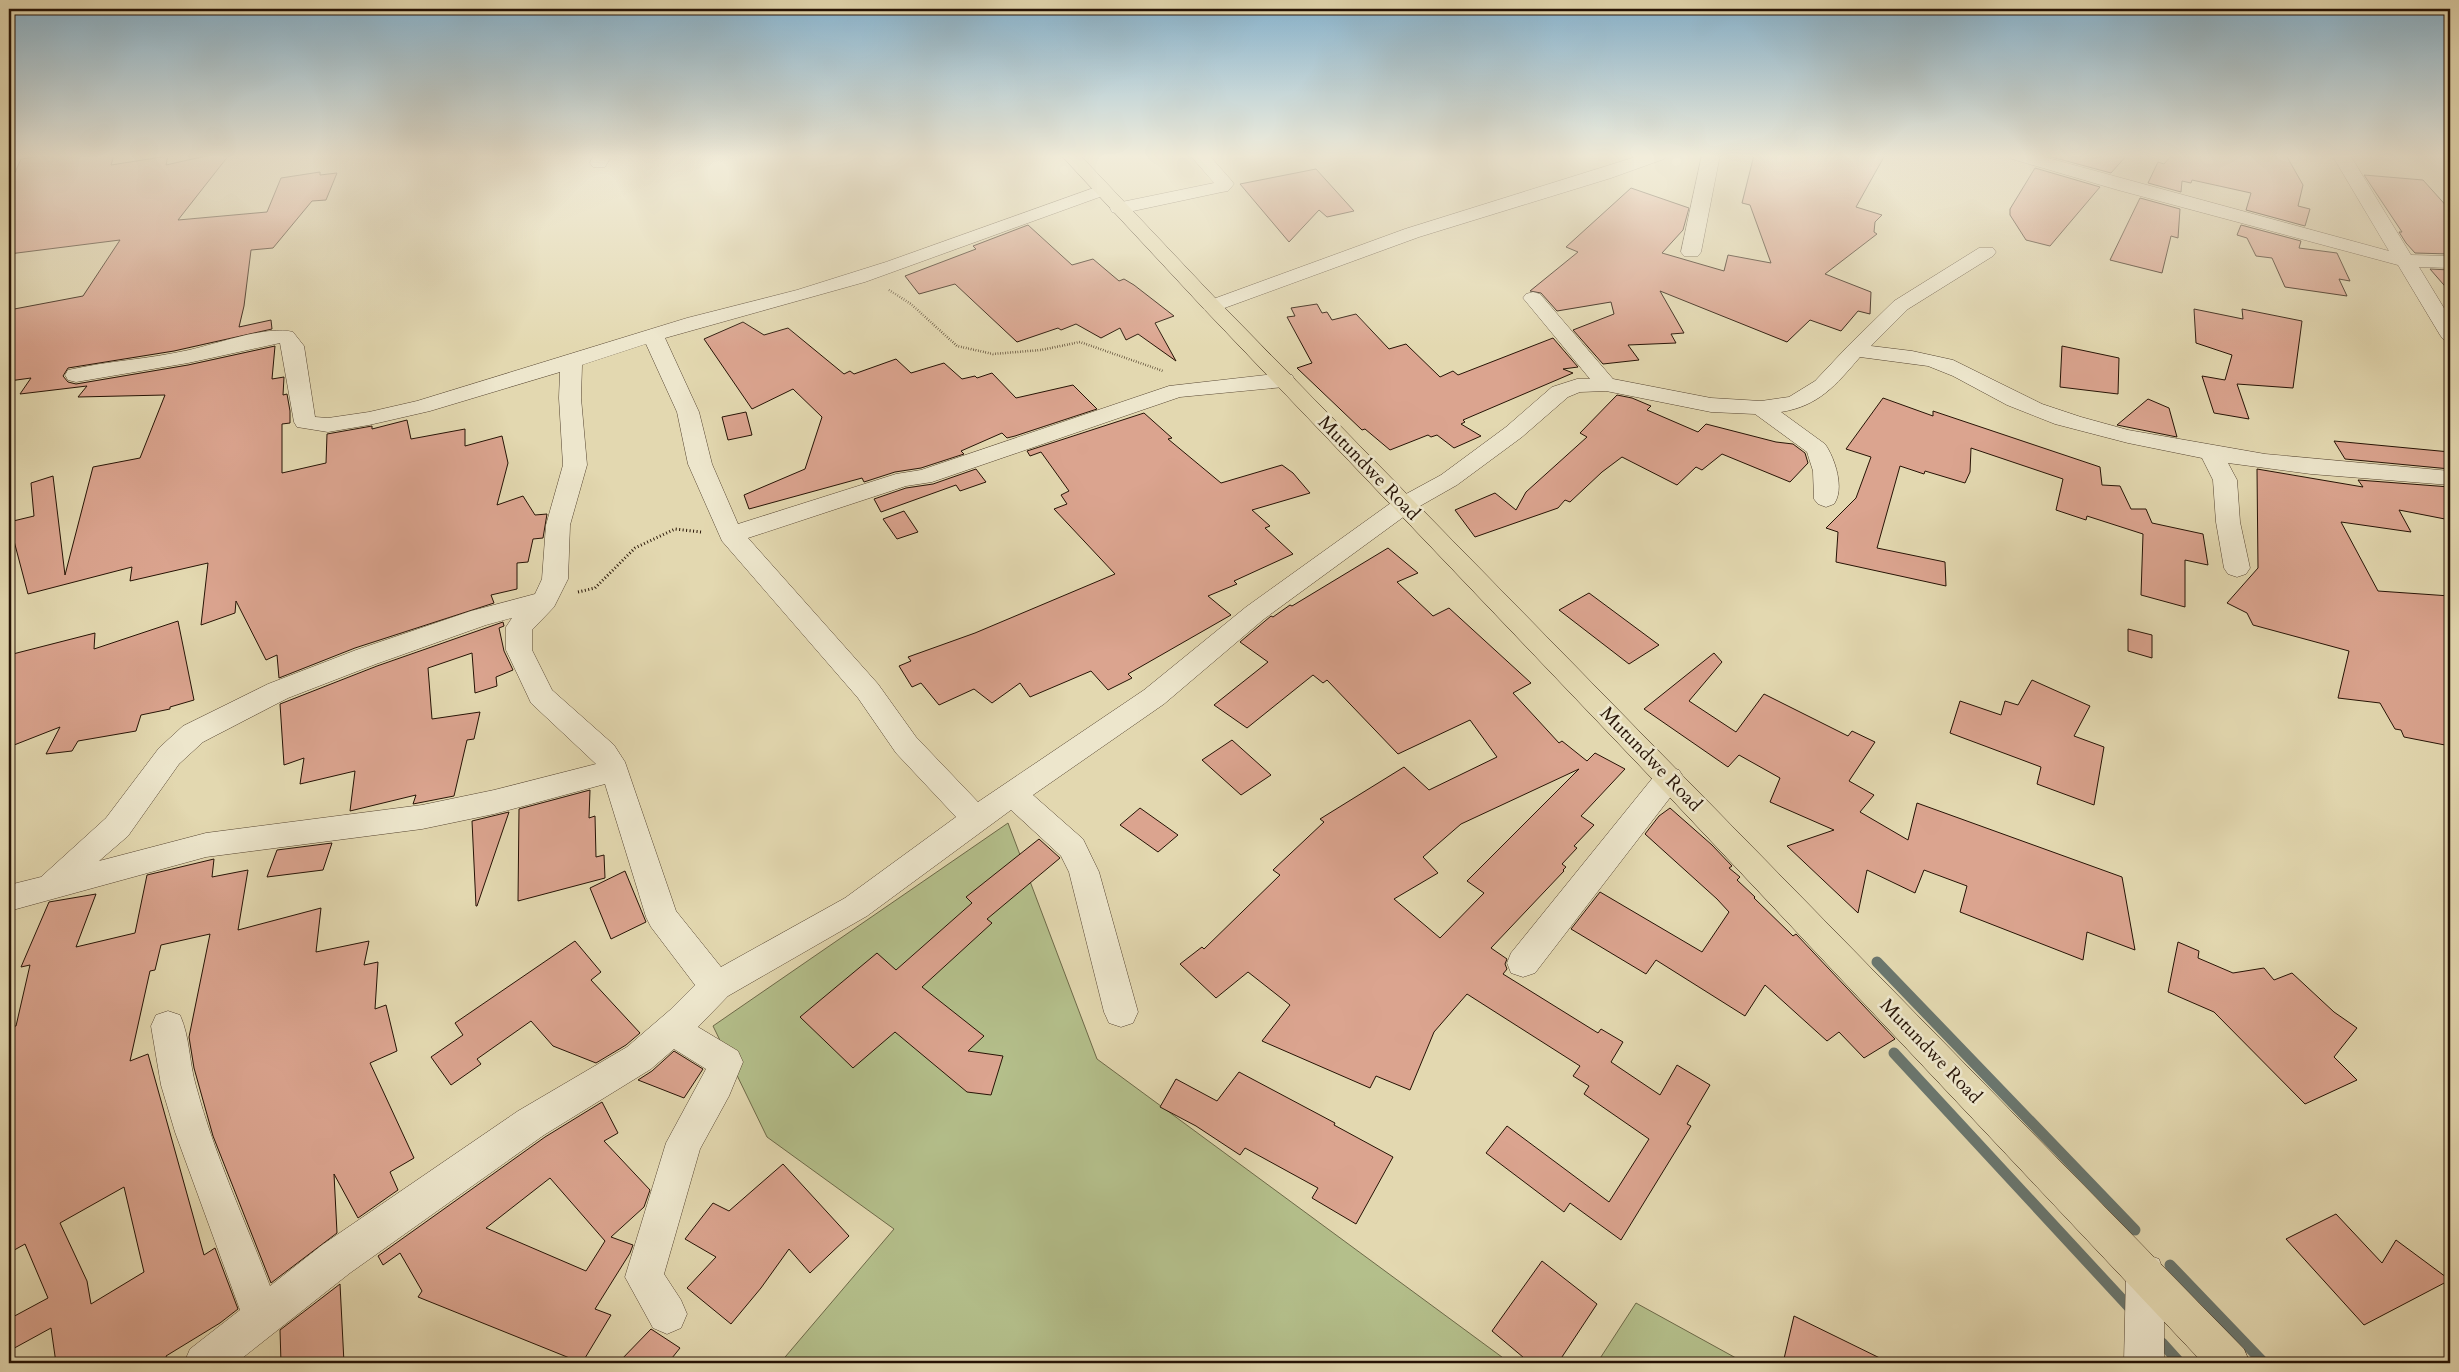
<svg xmlns="http://www.w3.org/2000/svg" width="2459" height="1372" viewBox="0 0 2459 1372" font-family="Cardo,serif">
<rect width="100%" height="100%" fill="#e3d8b0"/>
<filter id="stains"><feTurbulence type="fractalNoise" baseFrequency=".004" numOctaves="4"/><feColorMatrix values="0 0 0 0 .2 0 0 0 0 .09 0 0 0 0 .02 0 0 0 .5 -.17"/></filter>
<radialGradient id="worn" r=".72"><stop offset=".6" stop-color="#630" stop-opacity="0"/><stop offset="1" stop-color="#630" stop-opacity=".3"/></radialGradient>
<path fill="#b4bf8b" stroke="#6d6948" d="M1008 823 1097 1059 1510 1363H780L894 1229 767 1137 713 1026Z
M1636 1303 1745 1363H1597Z"/>
<g fill="none" stroke-linecap="round" stroke-linejoin="round">
<path stroke="#6a766e" stroke-width="11" d="M1877 962 2135 1230
M1894 1053 2130 1308
M2170 1265 2264 1363
M2162 1343 2180 1363"/>
</g>
<path fill="#dba48f" stroke="#261305" fill-rule="evenodd" d="M49 155H114L111 165 168 156 166 165 210 155H229L178 220 267 212 281 178 320 172V175L337 173 326 200 312 201 273 248 251 250 244 306 239 327 271 320 272 329 174 351 68 368 63 376 68 382 76 384 188 365 275 346 272 379 284 377 283 395 287 394 290 411V423L282 424V473L326 463 327 434 372 426V429L407 420 411 439 465 429V446L502 436 508 463 497 505 523 496 535 515 547 514 543 538 533 539 528 562 517 563V589L491 595 494 603 355 648 279 678 277 655 266 660 236 601 235 613 201 625 208 563 130 581 132 567 28 594 9 522 34 516 31 483 53 476 65 575 93 467 140 458 165 395 78 397 87 386 20 394 31 378 9 381V310L83 296 120 240 9 254V179H12L21 159Z
M1754 155H1885L1856 207 1882 215 1875 222 1874 232 1877 234 1825 274 1871 292 1870 314 1858 311 1841 331 1810 320 1787 342 1660 291 1684 333 1671 334 1676 343 1628 345 1639 360 1603 364 1573 330 1614 314 1611 302 1557 311 1541 293 1530 291 1578 252 1566 247 1631 188 1689 208 1683 230 1662 253 1724 271 1728 255 1771 263 1750 205 1742 203Z
M2044 155H2127L2111 173Z
M2172 155H2286L2303 185 2298 206 2310 209 2305 226 2246 210 2251 193 2192 180 2191 183 2182 181 2181 192 2148 183 2158 162 2164 164Z
M2035 168 2100 187 2050 246 2026 240 2010 215V209Z
M1316 169 1354 211 1327 217 1319 210 1289 242 1240 184Z
M2364 175 2423 180 2450 210V254L2415 253 2406 243 2399 232H2402Z
M2140 198 2180 209 2178 238 2171 236 2162 273 2110 260Z
M1028 225 1072 265 1093 259 1119 281 1124 279 1134 285 1174 316 1155 323 1176 361 1138 334 1126 340 1120 328 1101 338 1076 324 1061 330 1058 328 1017 342 955 284 919 294 905 276 976 249 973 246Z
M2241 225 2301 241 2299 248 2337 253 2350 281 2339 279 2347 296 2285 287 2272 258 2256 256 2247 238 2237 235Z
M2430 269 2450 270V292Z
M1317 304 1322 313 1327 312 1332 320 1356 314 1389 349 1406 344 1440 377 1453 371 1458 375 1553 338 1578 367 1563 369 1573 373 1463 420 1465 422 1461 424 1481 436 1454 448 1437 435 1431 437 1428 435 1390 450 1365 429 1362 430 1297 368 1312 363 1287 317 1295 316 1291 308Z
M2194 309 2243 319 2242 309 2302 321 2293 388 2237 384 2249 419 2214 413 2202 376 2225 380 2232 355 2196 343Z
M743 322 764 335 788 328 844 374 850 371 854 374 896 359 911 373 944 363 962 379 975 376 977 378 992 373 1016 398 1073 385 1097 409 1015 436 1007 438 1002 433 961 451 964 454 921 468 895 472 864 482 862 478 749 509 744 495 805 469 822 417 793 389 752 409 704 339Z
M2062 346 2119 358 2118 394 2060 387Z
M1617 395 1632 398 1651 406 1647 410 1698 432 1706 424 1776 442 1793 444 1805 453 1808 463 1790 482 1722 454 1702 470 1696 467 1677 485 1622 457 1602 472 1570 502 1565 500 1558 508 1475 537 1455 510 1495 493 1516 510 1526 492 1587 437 1580 433Z
M1883 398 1933 416V411L2100 467 2102 485 2120 486 2131 509H2146L2152 523 2203 534 2208 565 2185 560V607L2141 595 2143 534 2087 516 2086 520 2056 510 2063 479 1971 448 1970 472 1965 483 1925 471 1924 474 1900 466 1877 548 1945 562 1946 586 1836 562 1838 532 1826 528 1856 498 1871 457 1846 449Z
M2148 399 2169 408 2177 437 2117 425Z
M746 412 752 435 728 440 722 417Z
M1144 413 1172 438 1168 439 1221 483 1282 465 1293 473 1310 493 1252 510 1270 526 1265 528 1293 554 1234 581 1237 584 1208 596 1231 615 1128 674 1132 678 1108 690 1091 671 1030 697 1020 683 992 703 974 689 939 705 921 683 912 687 899 666 911 661 908 657 975 633 1115 574 1054 509 1067 504 1061 495 1069 491 1041 452 1030 456 1027 451Z
M2334 441 2450 452V469L2345 459Z
M976 469 986 482 960 491 956 485 881 512 874 499 906 488 933 484Z
M2257 469 2363 487 2358 480 2450 487V520L2399 510 2411 532 2341 522 2378 591 2450 596V746L2404 737 2401 730 2395 729 2380 703 2338 698 2349 651 2253 625 2247 613 2227 603 2258 568Z
M904 511 918 532 897 539 883 519Z
M1388 548 1418 573 1397 582 1433 616 1449 608 1531 683 1513 693 1559 743 1562 741 1587 761 1595 753 1625 769 1581 816 1594 825 1574 846 1577 848 1562 864 1566 867 1563 870 1564 871 1491 948 1507 959 1505 964 1507 969 1503 974 1598 1033 1601 1029 1623 1042 1611 1062 1660 1095 1677 1065 1710 1085 1687 1124 1691 1126 1621 1240 1570 1203 1564 1212 1486 1153 1507 1126 1609 1202 1649 1139 1584 1094 1589 1086 1573 1076 1580 1066 1467 994 1434 1032 1410 1090 1376 1076 1370 1088 1262 1041 1290 1005 1248 972 1216 998 1180 964 1202 947 1204 949 1280 875 1273 870 1324 822 1320 819 1404 767 1429 790 1497 757 1470 720 1398 754 1327 680 1323 683 1313 675 1247 728 1214 705 1268 662 1240 642 1271 616 1273 617 1290 605 1292 606ZM1579 769 1467 881 1484 893 1440 938 1394 899 1438 873 1423 857 1461 824Z
M1589 593 1659 645 1629 664 1559 610Z
M178 621 194 700 170 707V709L141 715 136 731 78 741 72 751 46 754 60 727 9 747V655L95 633 94 649Z
M503 622 504 626 499 628 504 651 513 670 496 677 497 686 475 693 472 653 428 668 432 719 480 712 474 739 467 740 454 796 413 804 416 795 350 811 355 771 300 784 304 758 284 765 280 704 377 666Z
M2128 629 2152 635V658L2128 651Z
M1714 653 1722 662 1689 701 1736 732 1764 694 1848 736 1852 731 1875 742 1849 781 1874 795 1860 812 1908 840 1917 803 2122 877 2135 950 2087 932 2083 960 1960 912 1967 886 1924 870 1915 893 1867 870 1858 913 1787 846 1834 830 1770 802 1780 778 1739 755 1728 767 1644 709Z
M2032 680 2090 706 2074 736 2104 747 2094 805 2037 784 2041 767 1950 733 1960 701 2001 715 2005 701 2018 705Z
M1232 740 1271 775 1241 795 1202 760Z
M590 790 589 818 595 816 596 857 604 855 605 878 518 901 519 809Z
M1140 808 1178 835 1158 852 1120 825Z
M1670 808 1712 845 1732 866 1729 868 1740 877 1737 880 1755 897 1754 898 1793 936 1796 934 1895 1039 1864 1058 1839 1032 1827 1041 1765 985 1745 1016 1656 960 1646 974 1571 929 1600 892 1702 952 1729 912 1717 899 1645 834 1659 816Z
M509 812 477 906H476L472 821Z
M1039 839 1060 858 987 919 992 923 922 987 984 1036 968 1051 1003 1056 991 1095 967 1092 895 1032 853 1068 800 1017 877 953 896 970 972 903 966 897Z
M332 843 323 870 267 877 277 850Z
M214 859 212 877 248 870 238 930 321 908 316 952 369 941 364 965 378 962 375 1009 386 1005 397 1051 370 1063 414 1158 390 1172 398 1190 358 1218 334 1174 337 1233 271 1283 213 1136 194 1068 189 1037 210 934 161 945 155 970 150 971 130 1061 148 1054 204 1255 215 1248 238 1309 220 1323 166 1356 169 1363H56L51 1328 9 1351V1319L48 1298 25 1244 9 1253V1027L16 1026 30 965 21 967 49 902 96 894 76 947 135 933 147 875ZM124 1187 144 1272 91 1304 87 1281 60 1223Z
M625 871 646 922 611 939 590 888Z
M575 941 601 972 591 980 640 1033 626 1045 596 1063 553 1046 531 1021 477 1059 481 1064 451 1085 431 1057 463 1035 455 1023Z
M2178 942 2199 951 2198 958 2233 973 2264 968 2274 980 2292 973 2334 1012 2357 1028 2334 1057 2357 1080 2305 1104 2214 1012 2168 992Z
M674 1051 703 1069 684 1098 638 1080 652 1071Z
M1239 1072 1335 1123 1334 1125 1393 1157 1356 1224 1312 1198 1318 1188 1245 1148 1240 1155 1196 1126 1160 1107 1176 1079 1217 1101Z
M602 1102 618 1133 604 1141 650 1190 644 1207 611 1237 633 1245 630 1253 595 1309 611 1315 582 1363 418 1297 422 1291 400 1253 383 1265 378 1256 545 1137ZM550 1178 605 1241 586 1271 486 1228Z
M783 1164 849 1236 810 1273 789 1249 761 1288 731 1324 687 1288 716 1257 685 1239 713 1203 729 1211Z
M2336 1214 2382 1263 2396 1240 2450 1280 2364 1325 2286 1239Z
M1542 1261 1597 1304 1558 1363H1530L1492 1331Z
M340 1284 344 1363H281L280 1330Z
M1794 1316 1890 1363H1783Z
M651 1329 680 1348 668 1363H618Z"/>
<g fill="none" stroke-linecap="round" stroke-linejoin="round">
<defs>
<path id="minor" d="M594 155H612L605 167H593L590 163Z
M1190 155H1209L1231 180 1234 184 1228 191 1222 192 1119 214 1112 212 1110 208 1112 204 1214 183Z
M1642 155H1667L1664 159 1611 178 1419 237 1219 310 1212 312 1205 310 1202 306 1205 302 1405 229Z
M1702 155H1720L1701 252 1698 256H1684L1681 252Z
M2009 155H2037L2389 251 2332 155H2350L2411 255 2450 256V268L2419 267 2450 318V341L2443 339 2440 335 2398 265 2118 190 2012 159Z
M1102 185 1108 186 1111 190 1108 194 865 282 665 338 699 412 712 464 738 524 896 474 921 470 1169 386 1284 373 1292 375 1295 380 1292 385 1284 387 1180 397 932 482 906 486 748 538 878 684 916 737 978 802 1144 690 1246 607 1395 500 1441 475 1506 427 1552 387 1577 379H1590L1523 298 1526 294 1533 292 1540 294 1613 379 1711 398 1761 401 1789 397 1815 381 1848 346 1894 301 1979 248H1993L1996 252 1993 256 1908 309 1871 346 1912 351 1953 360 2042 404 2081 417 2128 430 2265 454 2450 471V485L2311 474 2228 463 2237 480 2240 522 2250 568 2246 574 2237 577 2228 574 2224 568 2216 522 2213 480 2202 458 2128 443 2055 424 2007 405 1953 376 1928 366 1860 357C1836 385 1819 406 1781 412L1825 444C1835 458 1845 489 1834 504L1826 507 1818 504 1814 499 1813 471 1807 452 1755 414 1711 412 1606 391 1580 392 1568 397 1522 437 1457 485 1413 510 1264 619 1164 704 1033 795 1083 839 1099 872 1138 1012 1133 1023 1121 1027 1109 1023 1104 1012 1069 872 1061 856 1011 810 867 916 728 996 698 1027 738 1051 743 1062 729 1096 700 1149 664 1274 681 1300 687 1314 681 1328 667 1334 653 1328 625 1277 666 1143 706 1069 674 1049 651 1069 544 1135 350 1273 236 1363H184L190 1349 240 1310 175 1132 161 1085 151 1026 156 1015 168 1011 180 1015C190 1037 189 1062 196 1086 214 1154 245 1220 270 1286L322 1245 518 1111 627 1047 670 1010 695 985 651 927 646 917 605 784 494 814 422 829 206 857 9 911V885L41 877 106 818 159 748 183 726 268 684 356 650 471 611 535 594 542 579 546 525 563 465 559 398 560 372 430 411 369 425 328 432 297 427 294 422 280 343 188 363 76 382 68 380 65 375 68 370C108 361 149 359 189 350 217 344 267 325 293 332L304 346 315 417 328 418 369 412 417 401 687 318 797 290 886 262ZM646 344 677 412 688 464 722 541 858 698 896 753 956 817 845 898 721 967 676 911 625 762 614 745 552 690 532 650V630L554 607 568 579 570 525 587 465 581 398 582 365ZM512 618 506 627V650L531 703 596 764 494 790 422 805 206 833 99 861 128 836 179 764 203 742 288 698 376 664 486 625Z
M1669 767 1679 770 1684 778 1679 786 1535 973 1523 977 1511 973 1507 963 1511 953 1659 770Z
M2145 1254 2159 1259 2164 1273V1363H2124L2126 1273 2131 1259Z"/>
<path id="major" d="M1061 155H1080L1219 302 2244 1349 2250 1363H2203L1659 786 1205 310Z"/>
</defs>
<use href="#minor" stroke="#554430" stroke-width="1"/>
<use href="#major" stroke="#261305" stroke-width="1"/>
<path stroke="#261305" stroke-width="2.5" stroke-dasharray="0.5 2" stroke-linecap="butt" d="M889 290 911 304 957 346 993 354 1041 350 1080 342 1163 371"/>
<path stroke="#261305" stroke-width="3" stroke-dasharray="1 2.5" stroke-linecap="butt" d="M578 592 595 588 635 548 675 529 701 532"/>
<use href="#minor" fill="#ede6cc" fill-rule="evenodd"/>
<use href="#major" fill="#e3d8b0" fill-rule="evenodd"/>
</g>
<linearGradient id="sky" x2="0" y2="1"><stop stop-color="#87b6d3"/><stop offset="0.45" stop-color="#f2eddb"/><stop offset="1" stop-color="#f2eddb" stop-opacity="0"/></linearGradient>
<rect width="2459" height="347" fill="url(#sky)"/>
<g text-anchor="middle" dominant-baseline="central" stroke-width="5" stroke-linejoin="round" paint-order="stroke">
<g font-size="19" fill="#261305" stroke="#ede6cc">
<text transform="translate(1369 468) rotate(46)">Mutundwe Road</text>
<text transform="translate(1651 759) rotate(46)">Mutundwe Road</text>
<text transform="translate(1931 1051) rotate(46)">Mutundwe Road</text>
</g>
</g>
<rect width="2459" height="1372" fill="none" stroke="#e3d8b0" stroke-width="30"/>
<rect x="10" y="10" width="2439" height="1352" fill="none" stroke="#261305" stroke-width="2.5"/>
<rect x="15" y="15" width="2429" height="1342" fill="none" stroke="#261305"/>
<rect width="100%" height="100%" filter="url(#stains)"/>
<rect width="100%" height="100%" fill="url(#worn)"/>
</svg>
